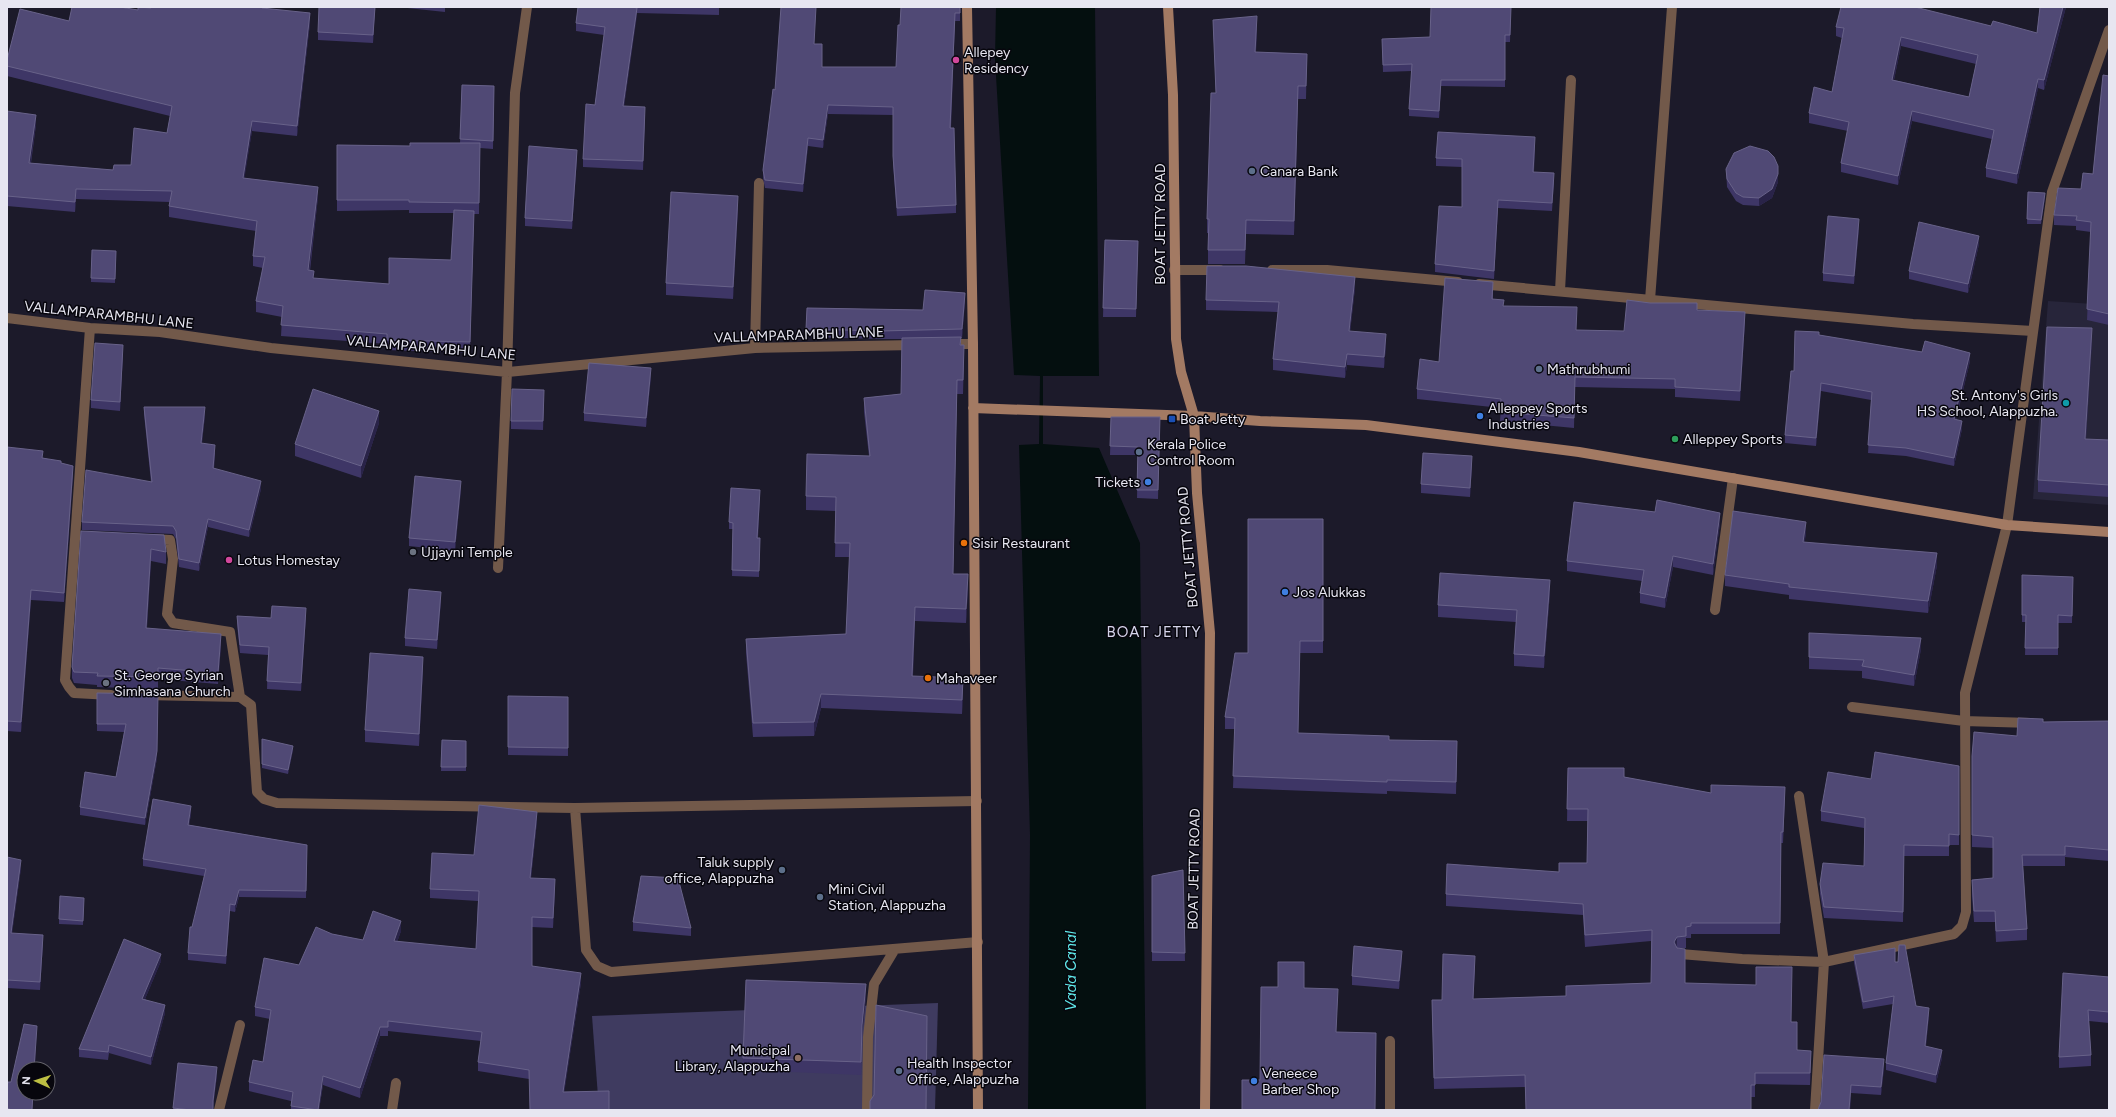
<svg xmlns="http://www.w3.org/2000/svg" width="2116" height="1117" viewBox="0 0 2116 1117" font-family="Figtree,sans-serif">
<rect width="100%" height="100%" fill="#1c1a2a"/>
<path fill="#27253a" d="M2048 301 2109 305V505L2033 499Z"/>
<path fill="#3f3b60" d="M938 1003 935 1110H599L592 1016Z"/>
<path fill="#040f0f" d="M996 7H1095L1099 376H1043V444L1099 448 1140 543 1146 1110H1028L1030 835 1019 445 1039 444 1040 376 1014 375 995 59Z"/>
<g fill="none" stroke-linecap="round" stroke-linejoin="round">
<path stroke="#72594a" stroke-width="10" d="M1650 300 1672 7"/>
<path stroke="#72594a" stroke-width="10" d="M1174 270H1220
M1272 270H1327L1458 282
M1479 284 1913 324 2033 331
M1560 291 1571 80
M7 318 90 328 160 332 271 348 507 372 755 348 915 345
M90 328 65 680 69 687 74 693 111 695
M949 344H973
M755 348 759 183
M152 539 170 540 173 559 167 614 173 623 230 632 240 697
M498 568 507 372 515 93 527 7
M1715 610 1733 478
M145 695 240 697 251 705 257 792 264 799 277 803 575 808 977 801
M1852 707 1964 721 2031 723
M1799 796 1824 962 1815 1110
M575 808 586 950 597 966 611 972 978 942
M1680 954 1742 959 1824 962 1954 934 1962 926 1966 912 1965 693 2007 525 2052 192 2109 30
M219 1110 240 1025
M392 1110 396 1083
M867 1110 868 1037 874 984 895 949
M1390 1110V1041"/>
<path stroke="#a37a63" stroke-width="10" d="M967 7 973 344 978 1110
M1168 7 1173 95 1176 339 1181 372 1194 416 1197 493 1210 633 1205 1110
M973 408 1194 416 1260 421 1366 425 1579 452 2007 525 2109 532"/>
</g>
<path fill="#3e3666" fill-rule="evenodd" d="M375 7 373 43 318 40V32Z
M398 7H445V12Z
M578 7H719V15L637 13 624 106 645 115 643 170 583 167V159L595 105 604 35 576 31V23Z
M960 7V21H955L951 128 956 205V213L897 216 893 164V115L828 114 823 148 808 146 803 192 765 188 763 178V170L775 90 814 44 822 52V67H896L900 25Z
M1511 7 1510 42H1505V87L1441 86 1439 118 1409 116V109L1412 71 1383 72 1382 39 1430 37Z
M2040 7H2066L2044 90 2038 88 2017 184 1986 177V168L1992 139 1912 121 1898 185 1841 172V163L1848 131 1809 123V113L1832 92 1842 38 1836 36V27L1991 26 2037 33ZM1901 46 1976 64 1969 97 1894 80Z
M151 8H264L310 23 297 136 252 131 244 178 318 197 310 271 314 279 389 284 451 260 454 213H409V210L337 211V145L410 146 460 143 462 85 494 86 493 149 480 148 479 214H474L470 353 387 350V344L281 336 282 317 256 312V301L263 268 253 266V256L256 231 169 217V206L170 202 76 199 75 212 7 206V111L36 125 31 163 113 170 131 165 167 133 170 116 7 76V60L69 21 138 10Z
M1213 20 1257 29 1256 52 1307 54 1306 99H1298L1294 235 1246 234 1245 264H1208V233H1207V219L1216 93Z
M2109 76V325L2087 320 2091 232 2076 230V226L2054 225V215L2081 189 2093 174Z
M1535 145 1534 172 1554 181 1552 211 1498 208 1494 279 1435 272V264L1462 207V167L1436 166V158Z
M577 158 572 229 525 226V218Z
M1726 169 1778 182 1772 198 1759 206 1743 205 1736 201 1727 187Z
M2028 192 2045 197 2041 224H2027Z
M738 208 733 299 666 295V283Z
M1859 228 1854 284 1823 281V273Z
M1105 240 1138 241 1136 317H1103Z
M1979 244 1968 293 1909 279V271Z
M116 251 115 283 91 282V278Z
M1355 288 1350 332 1386 345 1384 368 1347 365 1345 378 1273 370V359L1278 312 1206 310V300Z
M1493 292V299L1504 306 1576 330 1624 331 1697 310 1745 322 1740 401 1675 397V389L1575 387 1574 428 1500 421 1501 408 1417 399V389Z
M965 301 962 338H961V345L964 359 963 394H957L953 574 968 588 966 623 915 621 913 676 963 692 962 714 821 708 814 736 753 737 746 653V639L846 634 850 557H835L836 511 806 510V496L869 456 864 412V398L901 394 902 339H881L806 337 807 308 923 310Z
M1819 335 1970 361 1956 420 1962 429 1954 466 1906 456 1868 453 1871 400 1821 391 1816 446 1785 443V435L1794 371Z
M2092 340 2086 439 2109 440V497L2038 492V480Z
M123 353 120 411 91 408V400Z
M651 376 646 427 584 421V413Z
M544 398 543 430 511 429V421Z
M144 407 205 415 202 443 215 453 214 469 261 489 249 537 208 527 199 571 179 567 176 539 173 534 82 530V522L151 482 144 414Z
M1111 417H1160L1158 499 1137 498 1138 455H1110Z
M379 423 361 478 295 456V444Z
M7 447 61 463 73 475 64 602 31 600 21 732 7 731Z
M1472 465 1470 497 1421 493V484Z
M461 489 455 551 409 546V538Z
M760 496 758 538H760L759 577 732 576 733 529H729V522Z
M1323 519V653H1300L1298 733 1389 740 1457 753 1456 794 1387 791V794L1233 788 1235 729H1225V717L1248 653Z
M1720 523 1713 575 1673 567 1665 608 1640 603V593L1642 581 1567 571V561Z
M81 531 166 552V564L151 561 147 628 221 645 218 684 158 679V689L97 687V685L74 683 72 678V667Z
M1806 534 1804 542 1937 565 1928 613 1789 599V595L1725 586V575Z
M2022 575 2073 577 2072 623H2058V655H2025L2026 622H2022Z
M1550 592 1544 668 1514 666V654L1516 622 1438 617V605Z
M441 600 437 649 405 646V638Z
M237 616 271 618 306 616 301 691 267 689 268 655 240 653 237 624Z
M1921 649 1914 686 1862 678V671L1809 669V657Z
M423 669 419 746 365 742V730Z
M97 693 157 758 145 825 80 815V807L116 777 124 732 97 731Z
M508 696 568 697V756L508 755Z
M2109 721V861L2065 857V866H2023L2027 929V940L1996 942 1995 922H1974L1972 896V880L1993 878V848L1972 847V756L2017 736 2043 722Z
M262 739 293 750 288 774 262 768Z
M442 740 466 741V771H441Z
M1959 766V845H1949V856H1904L1903 922 1824 918 1820 894V884L1864 866V828L1821 821V811L1871 779Z
M1568 768 1624 777 1711 793 1785 798 1783 843H1781L1780 934H1691V938H1686V948H1678L1685 983 1792 1022 1797 1050 1811 1062 1810 1085 1755 1084V1097H1751V1110H1526L1525 1087 1434 1089 1432 1000H1442L1475 967 1473 999 1566 996V986L1651 983V941L1585 947 1583 915 1446 906V894L1559 872 1587 863 1588 821H1567Z
M191 814 189 825 307 845 306 898 239 897 235 912 230 911 226 964 188 960V953L204 876 143 866V859Z
M537 821 531 878 555 889 553 928 532 927V966L581 983 564 1092 609 1110 529 1079 478 1071V1062L481 1041 388 1031V1036H380L360 1098 323 1085 319 1110H291V1101L249 1091V1082L263 1062 270 1019 255 1016V1007L332 934 363 940 401 931 397 942 476 949 478 901 430 898V889L474 855Z
M7 857 21 868 12 933 43 943 40 990 7 988Z
M1183 870 1185 961H1152V876Z
M84 898 83 925 59 924V919Z
M633 922 691 928V936L633 931Z
M1854 955 1895 962 1916 1006 1929 1015 1926 1046 1942 1058 1936 1083 1886 1070V1063L1893 1004 1863 1009 1854 963Z
M1402 959 1399 989 1352 985V976Z
M161 961 145 999 165 1013 151 1065 109 1053 108 1060 79 1057V1049Z
M2109 977V1023L2089 1021 2091 1055V1066L2059 1068V1057Z
M866 996 862 1037 861 1075 743 1070V1058Z
M1824 1055 1884 1068 1881 1095 1851 1093 1850 1110H1818L1821 1102Z
M178 1063 217 1075 213 1106V1110H173Z"/>
<path fill="#292348" d="M375 7 373 43V35Z
M2063 7H2066L2044 90V80Z
M637 8V16L623 114V106Z
M310 13V23L297 136V126Z
M1257 16V29L1255 66V52Z
M1901 37V46L1892 89V80Z
M2038 79V88L2017 184V174Z
M1441 80V86L1439 118V111Z
M1298 86V99L1294 235V221Z
M828 105V114L823 148V140Z
M1912 111V121L1898 185V176Z
M36 115V125L29 173V163Z
M252 121V131L243 188V178Z
M1535 137V145L1533 180V172Z
M808 138V146L803 192V184Z
M577 150V158L572 229V221Z
M1778 174V182L1772 198 1759 206V198Z
M318 187V197L308 281V270Z
M76 189V199L75 212V202Z
M2045 193V197L2041 224V220Z
M738 196V208L733 299V287Z
M1498 200V208L1494 279V271Z
M1859 219V228L1854 284V276Z
M1979 236V244L1968 293V284Z
M1355 277V288L1349 342V331Z
M965 293V301L962 338V329Z
M1745 312V322L1740 401V391Z
M2092 328V340L2085 451V439Z
M1386 334V345L1384 368V357Z
M123 345V353L120 411V402Z
M1970 353V361L1954 427V419Z
M1347 354V365L1345 378V367Z
M651 368V376L646 427V418Z
M1821 383V391L1816 446V438Z
M205 407V415L201 451V443Z
M379 411V423L361 478V466Z
M1962 421V429L1954 466V458Z
M1472 456V465L1470 497V488Z
M73 466V475L64 602V593Z
M261 481V489L249 537V530Z
M461 481V489L455 551V542Z
M760 490V496L757 544V538Z
M1720 513V523L1713 575V564Z
M208 519V527L199 571V563Z
M1806 522V534L1803 553V542Z
M151 549V561L146 639V628Z
M1937 553V565L1928 613V601Z
M1673 556V567L1665 608V598Z
M968 574V588L966 623V609Z
M1550 580V592L1544 668V656Z
M31 590V600L21 732V722Z
M441 592V600L437 649V640Z
M915 607V621L912 690V676Z
M306 608V616L301 691V683Z
M221 634V645L218 684V673Z
M1921 638V649L1914 686V675Z
M423 657V669L419 746V734Z
M963 678V692L962 714V700Z
M158 694 157 758 145 825V818Z
M821 694V708L814 736V722Z
M293 746V750L288 774V770Z
M191 806V814L188 833V825Z
M537 812V821L530 887V878Z
M21 860V868L11 942V933Z
M555 879V889L553 928V918Z
M239 890V897L235 912V905Z
M230 904V911L226 964V956Z
M401 921V931L394 951V941Z
M43 935V943L40 990V982Z
M1677 937V948L1674 942Z
M1402 951V959L1399 989V981Z
M161 954V961L142 1006V999Z
M1475 956V967L1473 1011V999Z
M581 973V983L563 1101V1092Z
M866 984V996L862 1037 861 1075 862 1025Z
M165 1005V1013L151 1065V1057Z
M1929 1008V1015L1925 1053V1046Z
M37 1026 35 1069H34Z
M380 1027V1036L360 1098V1088Z
M1942 1050V1058L1936 1083V1075Z
M1811 1051V1062L1810 1085V1073Z
M1884 1059V1068L1881 1095V1087Z
M217 1067V1075L213 1109V1101Z
M323 1076V1085L319 1110H318Z
M1851 1085 1850 1110H1849Z"/>
<path fill="#504975" stroke="#686289" fill-rule="evenodd" d="M72 7H120L138 10V7L151 8V7H262V8L310 13 297 126 252 121 243 178 318 187 308 270 314 271 313 278 389 284V258L451 260 454 210 474 211 470 342 387 340V334L281 325 283 306 256 301 265 257 253 256 257 221 169 206 172 191 76 189 75 202 7 196V111L36 115 29 163 113 170 114 165H131L134 128 167 133 172 106 7 66V60L20 9 69 21Z
M319 7H375L373 35 318 32Z
M578 7H632L637 8 623 106 645 107 643 161 583 159 586 104 595 105 605 27 576 23Z
M781 7H816L814 44H822V67H896L898 25H900L901 7H960V13H955L950 128H954L956 205 897 208 893 156V107L828 105 823 140 808 138 803 184 765 180 763 170 773 89 775 90Z
M1431 7H1511L1510 35H1505V80H1441L1439 111 1409 109 1412 64 1383 65 1382 39 1430 37Z
M1841 7H1915L1991 26 1993 21 2037 33 2040 7H2063L2044 80 2038 79 2017 174 1986 168 1994 130 1912 111 1898 176 1841 163 1849 122 1809 113 1814 87 1832 92 1844 28 1836 27ZM1901 37 1978 55 1969 97 1892 80Z
M1257 16 1255 52 1307 54 1306 86H1298L1294 221 1246 220 1245 250H1208L1209 219H1207L1211 93H1216L1213 20Z
M2103 75 2109 76V314L2087 309 2091 222 2076 220 2077 216 2054 215 2058 188 2081 189 2083 173 2093 174Z
M462 85 494 86 493 141 460 139Z
M1438 132 1535 137 1533 172 1554 173 1552 203 1498 200 1494 271 1435 264 1439 206 1462 207V159L1436 158Z
M410 143H480L479 203 409 202V200H337V145L410 146Z
M529 146 577 150 572 221 525 218Z
M1750 146 1768 151 1774 157 1778 166V174L1772 189 1759 198 1743 197 1736 193 1727 179 1726 169 1734 153Z
M671 192 738 196 733 287 666 283Z
M2028 192 2045 193 2041 220 2027 219Z
M1828 216 1859 219 1854 276 1823 273Z
M1919 222 1979 236 1968 284 1909 271Z
M1105 240 1138 241 1136 309 1103 308Z
M92 250 116 251 115 279 91 278Z
M1207 266H1246L1355 277 1349 331 1386 334 1384 357 1347 354 1345 367 1273 359 1279 302 1206 300Z
M1445 278 1493 282 1492 299 1504 300 1503 306 1577 307 1576 330 1624 331 1627 300 1650 303H1697V310L1745 312 1740 391 1675 387V379L1575 377 1574 418 1500 412 1501 399 1417 389 1420 359 1439 362Z
M925 290 965 293 962 329 881 331 806 329 807 308 923 310Z
M2047 327 2092 328 2085 439 2109 440V485L2038 480Z
M1795 331 1819 332V335L1922 352 1925 341 1970 353 1954 419 1962 421 1954 458 1906 448 1868 445 1872 392 1821 383 1816 438 1785 435 1791 371H1794Z
M961 337 960 345H964L963 380H957L953 574H968L966 609 915 607 912 676 963 678 962 700 821 694 814 722 753 723 746 639 846 634 850 543H835L836 497 806 496 807 454 870 456 864 398 901 394 902 338Z
M95 343 123 345 120 402 91 400Z
M589 363 651 368 646 418 584 413Z
M313 389 379 411 361 466 295 444Z
M512 389 544 390 543 421H511Z
M144 407H205L201 443 215 445 213 468 261 481 249 530 208 519 199 563 179 559 176 531 173 526 82 522 86 470 152 482Z
M1111 417H1160L1158 490H1137L1138 447 1110 446Z
M7 447 43 451 42 458 61 461V463L73 466 64 593 31 590 21 722 7 721Z
M1423 453 1472 456 1470 488 1421 484Z
M415 476 461 481 455 542 409 538Z
M731 488 760 490 757 538H760L759 571 732 570 733 523 729 522Z
M1657 500 1720 513 1713 564 1673 556 1665 598 1640 593 1644 570 1567 561 1574 502 1655 512Z
M1733 511 1806 522 1803 542 1937 553 1928 601 1789 587V584L1725 575Z
M1248 519H1323V641H1300L1298 733 1389 736V740L1457 741 1456 782 1387 780V782L1233 776 1235 718 1225 717 1235 653H1248Z
M81 531 164 535 166 552 151 549 146 628 221 634 218 673 158 668V677L97 676 98 673 74 672 72 667Z
M1440 573 1550 580 1544 656 1514 654 1517 610 1438 605Z
M2022 575 2073 577 2072 616 2058 615V648H2025L2026 615H2022Z
M409 589 441 592 437 640 405 638Z
M272 606 306 608 301 683 267 681 269 647 240 645 237 616 271 618Z
M1809 633 1921 638 1914 675 1862 666 1864 660 1809 657Z
M370 653 423 657 419 734 365 730Z
M97 693 158 694 157 751 145 818 80 807 85 772 116 777 126 724H97Z
M508 696 568 697V748L508 747Z
M2018 718 2043 719V722L2109 721V850L2065 846V855H2022L2027 929 1996 931 1995 911H1974L1972 880 1993 878V837L1972 835V756L1974 732 2017 736Z
M262 739 293 746 288 770 262 764Z
M442 740 466 741V767H441Z
M1875 752 1959 766V835L1949 834V846L1904 845 1903 912 1824 907 1820 884 1823 863 1864 866 1865 818 1821 811 1828 772 1871 779Z
M1568 768H1624V777L1711 793V785L1785 787 1783 832H1781L1780 923H1691V926L1686 927V936L1677 937 1674 942 1677 948 1685 949V983L1756 985V967H1792L1791 1022H1797V1050L1811 1051 1810 1073H1755V1085H1751V1110H1526L1525 1075 1434 1078 1432 1000H1442L1443 954 1475 956 1473 999 1566 996V986L1651 983 1652 930 1585 935 1583 904 1446 894 1447 864 1559 872V863H1587L1588 809H1567Z
M153 799 191 806 188 825 307 845 306 891 239 890 235 905 230 904 226 956 188 953 190 927H192L206 869 143 859Z
M479 805 537 812 530 878 555 879 553 918 532 917V966L581 973 563 1092 609 1091V1110H530L529 1070 478 1062 482 1032 388 1021V1027H380L360 1088 323 1076 318 1110 291 1106 293 1092 249 1082 253 1060 263 1062 271 1010 255 1007 264 958 299 965 316 927 332 934 363 940 373 911 401 921 394 941 476 949 479 891 430 889 432 853 474 855Z
M7 857 21 860 11 933 43 935 40 982 7 980Z
M1183 870 1185 953 1152 952V876Z
M641 876 678 878 691 928 633 922Z
M60 896 84 898 83 921 59 919Z
M124 939 161 954 142 999 165 1005 151 1057 109 1045 108 1052 79 1049Z
M1899 945H1905L1916 1006 1929 1008 1925 1046 1942 1050 1936 1075 1886 1063 1894 996 1863 1002 1854 955 1895 948V962H1898Z
M1354 946 1402 951 1399 981 1352 976Z
M1278 962H1304V988L1338 989 1336 1032 1376 1033 1375 1110H1242V1080H1260L1261 987H1278Z
M2063 973 2109 977V1012L2088 1010 2091 1055 2059 1057Z
M746 980 866 984 862 1025 861 1062 743 1058Z
M876 1005 927 1016 926 1110H870V1101L874 1095Z
M24 1024 37 1026 34 1069H24V1093H33L32 1110H10V1109L7 1108V1087L8 1082H11Z
M1824 1055 1884 1059 1881 1087 1851 1085 1849 1110H1818L1819 1107 1821 1102Z
M178 1063 217 1067 213 1101V1110H191L173 1108Z"/>
<g fill="#d1479c" stroke="#07060d" stroke-width="1.5">
<circle cx="956" cy="60" r="4"/>
<circle cx="229" cy="560" r="4"/>
</g>
<g fill="#5c6f8a" stroke="#07060d" stroke-width="1.5">
<circle cx="1252" cy="171" r="4"/>
<circle cx="1539" cy="369" r="4"/>
<circle cx="1139" cy="452" r="4"/>
<circle cx="782" cy="870" r="4"/>
<circle cx="820" cy="897" r="4"/>
<circle cx="899" cy="1071" r="4"/>
</g>
<circle fill="#0f9aa8" stroke="#07060d" stroke-width="1.5" cx="2066" cy="403" r="4"/>
<g fill="#3f7fe0" stroke="#07060d" stroke-width="1.5">
<circle cx="1480" cy="416" r="4"/>
<circle cx="1148" cy="482" r="4"/>
<circle cx="1285" cy="592" r="4"/>
<circle cx="1254" cy="1081" r="4"/>
</g>
<rect fill="#1a4fb4" stroke="#07060d" stroke-width="1.5" x="1168" y="415" width="8" height="8" rx="2"/>
<circle fill="#2e9e5b" stroke="#07060d" stroke-width="1.5" cx="1675" cy="439" r="4"/>
<g fill="#e8710a" stroke="#07060d" stroke-width="1.5">
<circle cx="964" cy="543" r="4"/>
<circle cx="928" cy="678" r="4"/>
</g>
<g fill="#6b7280" stroke="#07060d" stroke-width="1.5">
<circle cx="413" cy="552" r="4"/>
<circle cx="106" cy="683" r="4"/>
</g>
<circle fill="#8d6e63" stroke="#07060d" stroke-width="1.5" cx="798" cy="1058" r="4"/>
<g text-anchor="middle" dominant-baseline="central" stroke-width="3" stroke-linejoin="round" paint-order="stroke">
<g font-size="14" fill="#e7e6f1" stroke="#07060d" text-anchor="start">
<text x="964" y="52">Allepey<tspan x="964" dy="16">Residency</tspan></text>
<text x="1260" y="171">Canara Bank</text>
<text x="1547" y="369">Mathrubhumi</text>
<text x="2058" y="395" text-anchor="end">St. Antony's Girls<tspan x="2058" dy="16">HS School, Alappuzha.</tspan></text>
<text x="1488" y="408">Alleppey Sports<tspan x="1488" dy="16">Industries</tspan></text>
<text x="1180" y="419">Boat Jetty</text>
<text x="1683" y="439">Alleppey Sports</text>
<text x="1147" y="444">Kerala Police<tspan x="1147" dy="16">Control Room</tspan></text>
<text x="1140" y="482" text-anchor="end">Tickets</text>
<text x="972" y="543">Sisir Restaurant</text>
<text x="421" y="552">Ujjayni Temple</text>
<text x="237" y="560">Lotus Homestay</text>
<text x="1293" y="592">Jos Alukkas</text>
<text x="114" y="675">St. George Syrian<tspan x="114" dy="16">Simhasana Church</tspan></text>
<text x="936" y="678">Mahaveer</text>
<text x="774" y="862" text-anchor="end">Taluk supply<tspan x="774" dy="16">office, Alappuzha</tspan></text>
<text x="828" y="889">Mini Civil<tspan x="828" dy="16">Station, Alappuzha</tspan></text>
<text x="790" y="1050" text-anchor="end">Municipal<tspan x="790" dy="16">Library, Alappuzha</tspan></text>
<text x="907" y="1063">Health Inspector<tspan x="907" dy="16">Office, Alappuzha</tspan></text>
<text x="1262" y="1073">Veneece<tspan x="1262" dy="16">Barber Shop</tspan></text>
</g>
<g font-size="14" fill="#e7e6f1" stroke="#07060d">
<text transform="translate(1160 224) rotate(-90)">BOAT JETTY ROAD</text>
<text transform="translate(109 315) rotate(6)">VALLAMPARAMBHU LANE</text>
<text transform="translate(799 335) rotate(-2)">VALLAMPARAMBHU LANE</text>
<text transform="translate(431 348) rotate(5)">VALLAMPARAMBHU LANE</text>
<text transform="translate(1188 547) rotate(-95)">BOAT JETTY ROAD</text>
<text transform="translate(1194 869) rotate(-89)">BOAT JETTY ROAD</text>
</g>
<g font-size="15" letter-spacing="1" fill="#d5d4ea" stroke="#07060d">
<text x="1154" y="632">BOAT JETTY</text>
</g>
<g font-size="15" font-style="italic" fill="#60ebec" stroke="#07060d">
<text transform="translate(1071 971) rotate(-90)">Vada Canal</text>
</g>
</g>
<rect width="2116" height="1117" fill="none" stroke="#e7e6f1" stroke-width="16"/>
<g transform="translate(36 1081) rotate(273)"><circle r="19" fill="#07060d" stroke="#616068"/>
<path d="M0-3L7 15L0 10L-7 15Z" fill="#bdbf43"/>
<text y="-6" font-size="11" font-weight="bold" text-anchor="middle" fill="#e7e6f1">N</text>
</g>
</svg>
